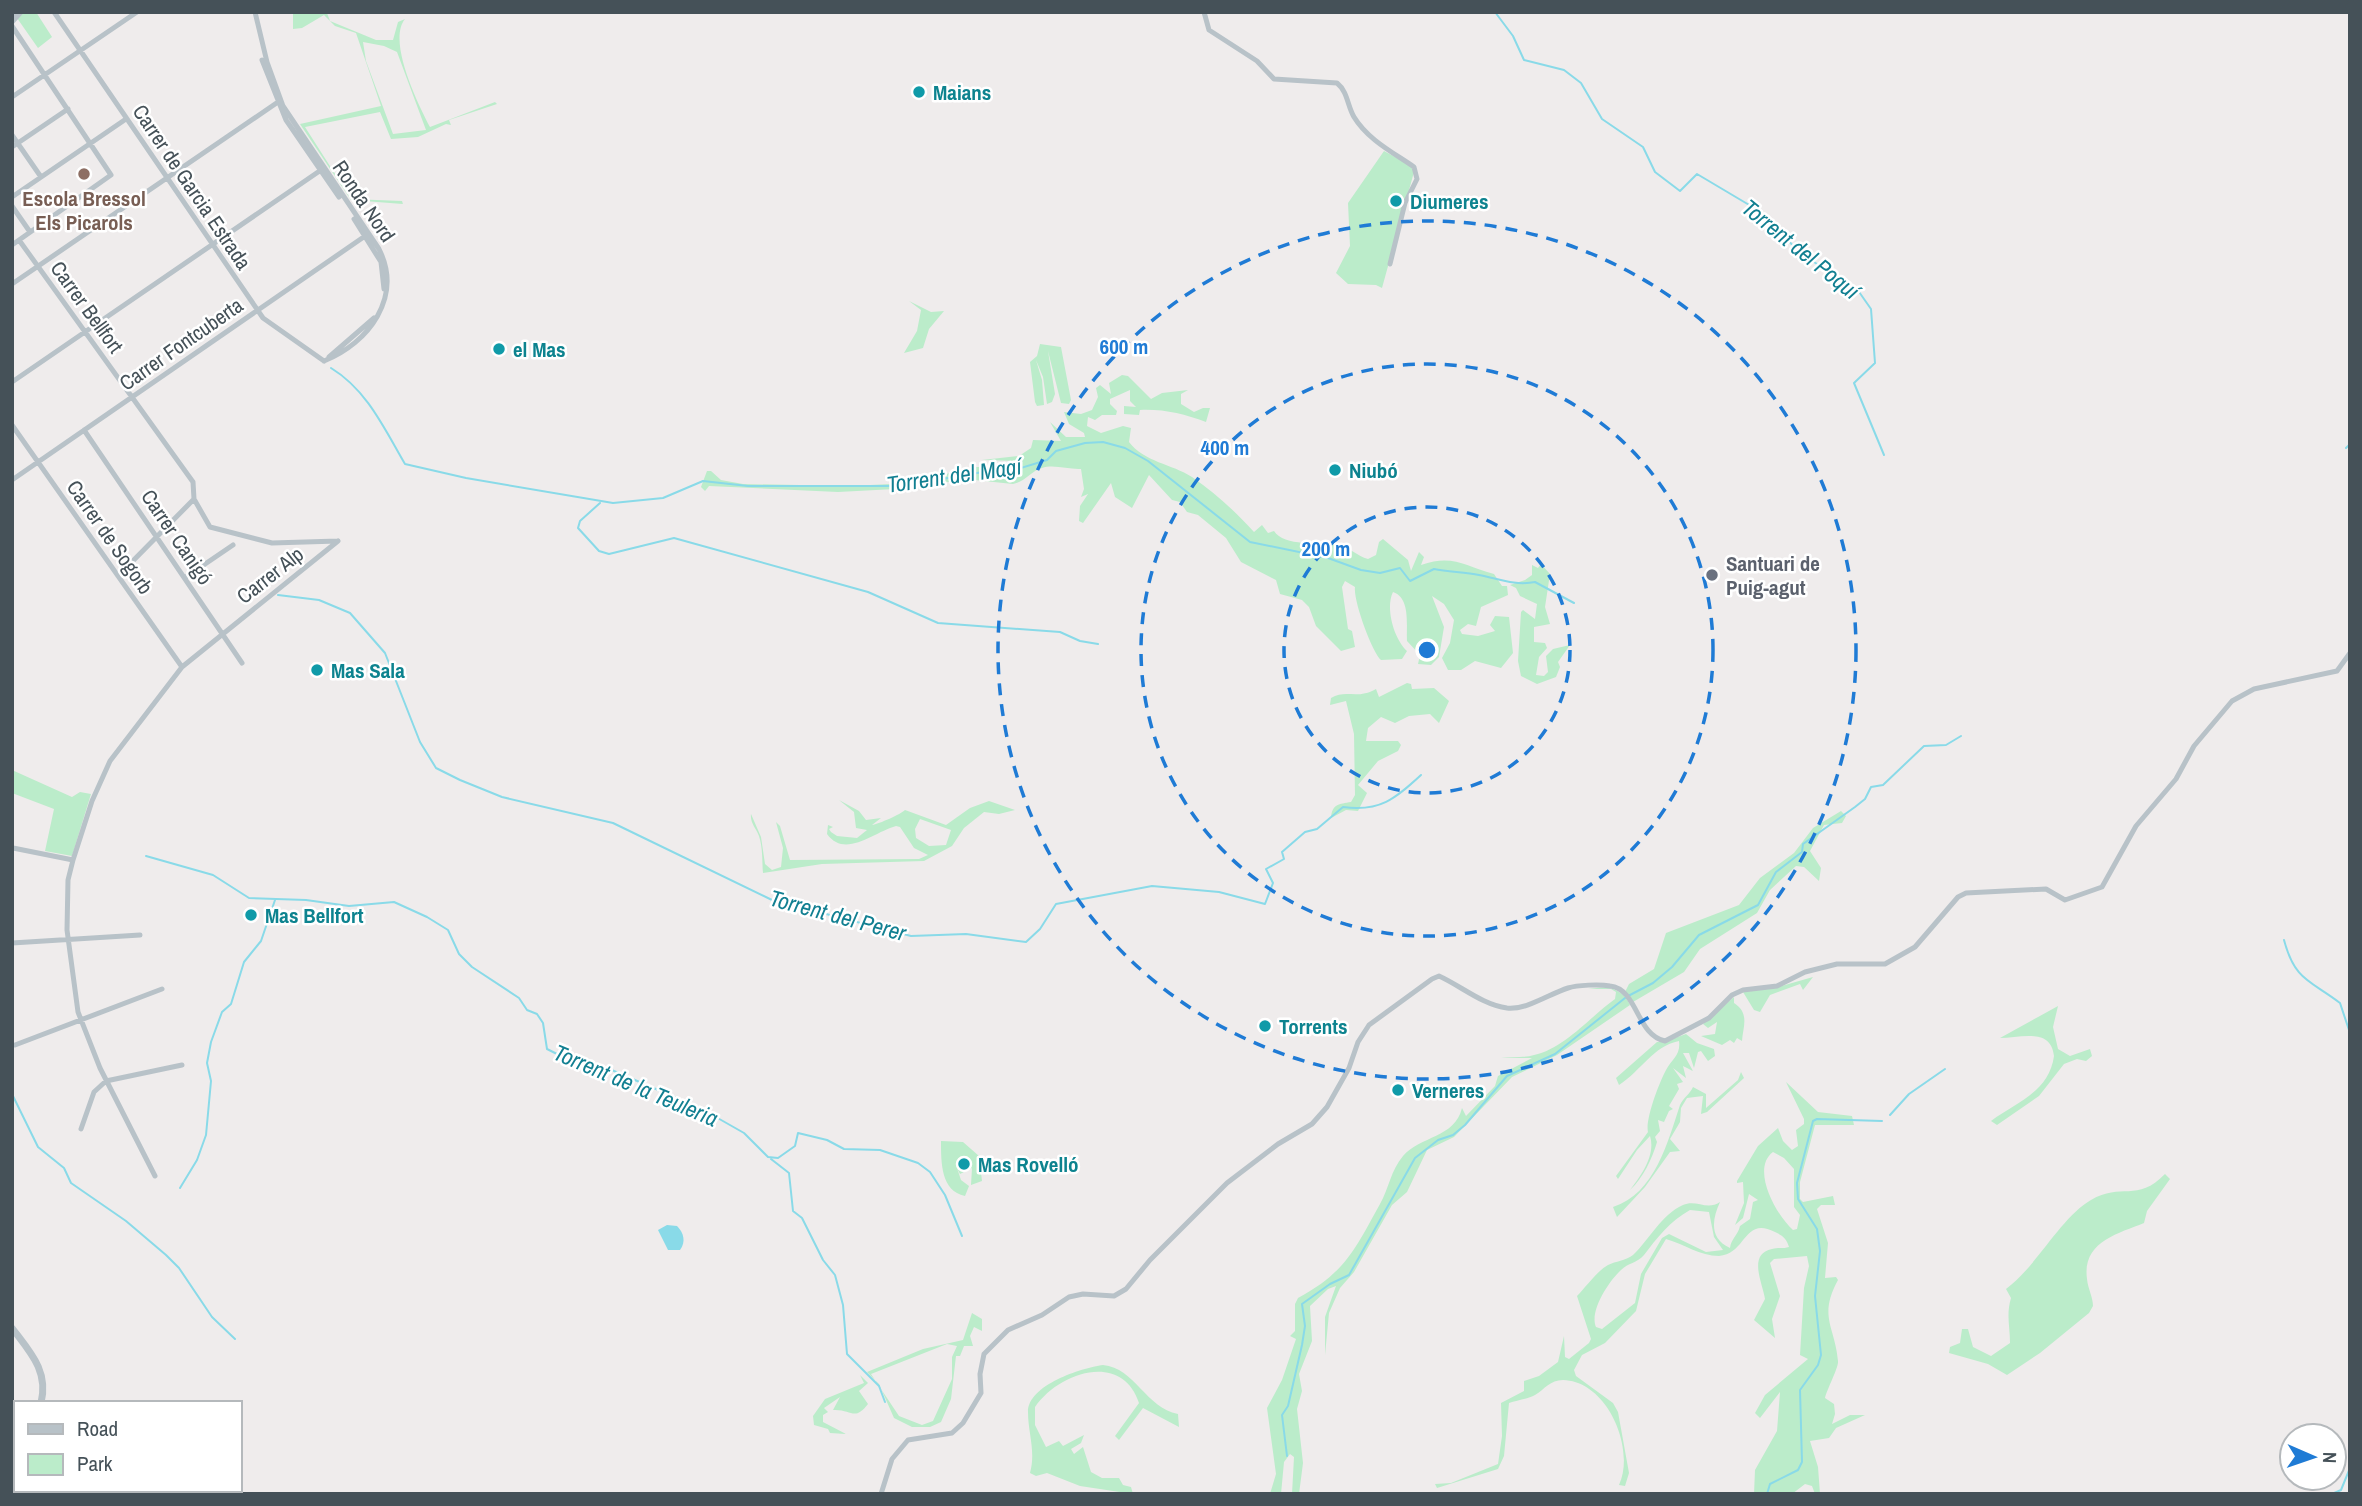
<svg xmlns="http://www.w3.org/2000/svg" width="2362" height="1506" viewBox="0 0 2362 1506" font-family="'Archivo Narrow',sans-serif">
<rect width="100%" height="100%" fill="#efecec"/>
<path fill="#bbecca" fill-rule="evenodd" d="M22 12H36L52 37 38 48 17 18Z
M327 13 330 21 376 40H393L398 22 405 19C387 41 418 104 430 127L495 102 497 104 449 120 451 125 446 124 418 137 391 139 380 112 305 127 351 199 402 201 403 204 351 200 300 124 381 106 356 33 335 26 324 15 302 28 293 29V14ZM363 42 384 46 397 52 426 130 393 134 366 61Z
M1384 151 1410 165 1414 172 1382 288 1376 285 1348 284 1336 273 1350 246 1348 203Z
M909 301 931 312 944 311 929 329 923 348 904 353 917 331 921 310Z
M1040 344 1061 347 1071 400 1069 404 1061 403 1048 351 1055 394 1052 402 1047 404 1043 377 1036 360 1042 380 1044 405 1037 406 1035 402 1030 362 1037 356Z
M1122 375 1128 376 1151 399 1162 393 1188 390 1181 394V404L1194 412 1203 408H1210L1206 422C1184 414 1164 409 1140 410L1139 415 1124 414V406L1136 407 1130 401V390L1110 399V404L1117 411 1116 415H1102L1095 420 1088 417 1087 426 1101 433 1123 426 1131 428 1129 442C1144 462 1172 464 1192 477 1215 493 1235 511 1254 532L1262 525 1268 533 1274 531C1284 547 1320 542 1338 545 1351 548 1357 556 1368 559L1376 555 1379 542 1383 539 1408 560 1411 571 1419 552 1424 557 1421 565C1453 554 1464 566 1494 574L1502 586H1507L1508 595 1481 607 1476 626 1468 624 1460 630 1462 634 1478 636 1495 631 1490 625 1495 616 1509 617 1513 653 1501 668 1475 661 1461 670H1448L1442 658 1450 643 1454 620 1444 604 1432 596 1444 627 1439 657 1431 665 1418 664 1420 655 1407 641C1406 626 1411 598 1393 592 1385 608 1394 639 1407 651L1402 659 1381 660C1372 652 1353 600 1355 587L1345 581 1342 587 1348 629 1352 631 1355 647 1341 651 1316 626 1309 607 1302 600 1280 594 1276 580 1241 562 1226 538 1198 515 1187 512 1180 502 1172 500 1149 475 1132 508 1115 497 1111 483 1083 523 1079 521 1080 506 1088 494 1081 497 1084 489 1081 469C1070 470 1054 464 1042 468 1031 471 1025 482 1013 484L965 479 914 488 838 492 709 486 705 491 701 487 707 471H711L721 480 743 484 850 486 911 483 974 467H1010L1018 461 982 460 1019 456 1031 448 1033 440 1061 441 1050 422 1066 437H1085L1084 433 1069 424 1064 412 1081 414 1092 410 1098 397 1096 388 1100 385 1111 394 1109 383Z
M1541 564 1550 574 1545 607 1550 624 1534 627V642L1545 643 1547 648 1539 657 1536 675 1544 676 1548 672 1546 656 1553 649 1570 645 1558 662 1560 667 1556 677 1537 684 1521 676 1518 661 1521 612 1523 610 1535 619 1537 604 1520 596 1516 588 1510 585 1525 580 1532 575V565L1538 568Z
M1407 683 1411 684 1412 689 1434 688 1449 701 1439 723 1430 714 1409 716 1395 723 1381 717 1368 728 1366 741H1398L1401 745 1398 751 1378 761 1358 785 1367 793 1358 811 1346 810 1331 818C1332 804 1339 804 1351 802L1355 795 1354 734 1346 701 1330 705 1331 698C1346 689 1357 700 1376 689L1379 697Z
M12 770 72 797 80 792 91 794 72 856 45 851 54 809 12 793Z
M839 800 859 811 866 820 881 818 872 825C879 824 901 814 905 810L946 825 970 808 989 801 1015 810 999 814 984 812 964 828 952 846 924 861 822 864 763 873C762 862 763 848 759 836 756 828 750 823 751 814L761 837 765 864 772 870 781 867 783 848 776 822 780 826 790 860 919 859 928 855 914 848 900 827 896 826C874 832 845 859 827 834L828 825 833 827 829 829 831 832 837 836 857 838 867 830 856 828 854 812ZM920 819 951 830 946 845 929 846 916 838 915 829Z
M1841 811 1846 816 1842 823 1824 825 1810 851 1821 868 1819 881 1804 867 1796 866 1770 890 1757 913 1700 949 1684 972 1633 1002 1625 992 1629 984 1654 969 1666 933 1739 905 1760 878 1794 853 1813 828Z
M1813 977 1803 990 1800 984 1770 995 1760 1012 1754 1010 1743 992 1778 987Z
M1606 987C1617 989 1626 995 1630 1005L1557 1055 1512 1077 1454 1137 1427 1150 1407 1192 1392 1205 1354 1272 1340 1288 1329 1313 1325 1355V1317L1336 1286 1328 1289 1310 1306 1312 1341 1299 1374 1302 1391 1297 1409 1303 1463 1299 1494H1292L1294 1457 1290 1454 1284 1462 1281 1494H1270L1276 1474 1267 1408 1282 1380 1296 1339 1290 1336 1295 1331V1304L1298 1298C1346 1272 1355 1249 1380 1204 1389 1188 1391 1170 1403 1156 1420 1136 1455 1138 1462 1108L1466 1116 1495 1086 1498 1076 1532 1058H1501C1512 1057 1524 1058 1534 1055 1564 1049 1591 1016 1615 999L1616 992 1611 989H1588Z
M1734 997V1003C1750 1013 1743 1027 1742 1041L1737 1038 1734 1043 1730 1040 1722 1045 1701 1036 1715 1034 1717 1022 1708 1028 1703 1024Z
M2058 1006 2053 1027 2058 1049 2070 1056 2090 1049 2092 1056 2086 1061 2077 1059 2064 1064 2039 1096 1997 1125 1991 1121C2017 1102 2049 1092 2054 1056 2051 1027 2020 1038 2000 1038Z
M1686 1034 1697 1043 1714 1049 1715 1056 1708 1061 1701 1051 1698 1052 1694 1068 1689 1053H1683L1693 1071 1683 1066 1686 1078 1673 1068 1683 1082 1677 1084 1679 1089 1669 1106 1673 1109 1669 1111 1664 1122 1658 1120 1660 1131 1655 1137 1657 1142C1652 1159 1643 1178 1630 1190 1641 1176 1656 1155 1650 1136L1637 1150 1618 1179 1616 1176 1648 1132C1645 1120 1659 1083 1666 1070 1672 1059 1681 1055 1679 1041 1653 1046 1641 1071 1619 1085L1616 1078 1657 1042H1664Z
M1741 1072 1744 1078 1707 1112 1701 1114 1703 1096 1687 1098 1681 1108 1680 1122 1670 1139 1680 1151 1670 1152 1645 1187 1617 1217 1613 1207C1655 1194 1668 1141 1680 1105 1683 1098 1690 1094 1693 1087L1706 1094V1108L1738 1080Z
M1786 1082 1818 1112 1852 1116 1854 1125H1815L1800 1182V1199L1803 1202 1833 1196 1835 1205H1821L1817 1209 1828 1243 1825 1278 1836 1277 1838 1280C1818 1317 1835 1326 1838 1361 1839 1367 1827 1389 1825 1398L1834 1404 1835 1414 1832 1424 1850 1415H1865L1836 1428 1829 1438 1810 1441 1818 1467 1820 1494H1815L1812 1486 1805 1484 1792 1494H1754L1755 1470 1777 1431 1780 1392 1760 1418 1755 1413 1765 1395 1808 1359 1800 1355 1804 1288 1809 1266 1807 1256 1774 1259 1770 1263 1780 1296 1772 1319 1775 1338 1754 1320 1765 1299C1763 1284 1747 1254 1772 1249 1778 1247 1783 1249 1789 1247 1787 1239 1782 1235 1775 1232 1743 1216 1747 1254 1719 1256 1700 1256 1684 1244 1666 1239L1645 1274 1636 1311 1605 1343 1582 1355 1574 1370 1576 1376 1613 1403 1618 1412 1629 1473 1625 1486 1619 1485C1636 1448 1607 1381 1563 1380 1550 1380 1545 1389 1535 1395 1528 1399 1517 1400 1509 1403L1504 1456 1498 1469 1437 1488 1435 1484 1451 1483 1498 1464 1502 1436 1501 1403 1524 1391V1381L1539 1376 1558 1362 1564 1336 1565 1357 1569 1359 1589 1343 1591 1339 1577 1296C1586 1287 1597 1271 1608 1265 1616 1261 1625 1261 1633 1255 1650 1239 1661 1215 1683 1205 1696 1199 1707 1211 1720 1202 1712 1219 1709 1239 1730 1248 1731 1239 1738 1235 1740 1226L1750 1219 1753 1202 1758 1200 1749 1194 1743 1218 1735 1225 1744 1203 1743 1182 1737 1183V1181L1758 1146 1778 1128 1783 1141 1792 1150 1798 1146 1796 1130 1804 1124V1119ZM1773 1152 1784 1158 1794 1169V1207L1800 1215 1797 1229 1793 1230C1777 1216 1750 1169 1773 1152ZM1690 1210 1709 1212 1714 1237 1723 1250 1706 1252 1669 1234 1662 1238 1641 1274 1635 1303 1602 1329 1596 1327C1589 1311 1609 1281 1621 1270 1628 1263 1637 1263 1644 1255 1657 1238 1670 1221 1690 1210Z
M941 1141 963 1142 979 1156 982 1181 971 1185 972 1168 960 1174 957 1168 961 1180 969 1186 965 1196C941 1191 941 1163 941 1141Z
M2165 1174 2170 1179 2147 1211 2144 1223C2117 1234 2082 1242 2087 1279 2088 1289 2093 1297 2093 1306L2089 1313 2040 1353 2007 1375 1988 1364 1949 1353 1950 1347 1960 1343 1962 1329H1968L1973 1347 1991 1356 2010 1343C2010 1326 2006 1315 2011 1298L2006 1289C2037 1266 2061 1217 2091 1200 2121 1182 2137 1203 2165 1174Z
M972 1313 982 1319V1331L974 1327 970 1336 973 1346H964L960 1356H956L951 1399 941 1422 930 1427H912L894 1418 879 1384 867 1372 923 1349 963 1340ZM947 1344 957 1346 952 1357V1379L933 1421 922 1425 899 1416 871 1374Z
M1103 1365C1135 1368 1146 1408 1178 1414L1179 1427 1143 1408 1119 1440 1115 1436 1139 1403C1122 1351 1059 1372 1035 1407V1425L1046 1447 1059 1441 1063 1446 1084 1435 1081 1443 1071 1449 1074 1454 1083 1447 1091 1472 1102 1478H1119L1123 1485 1131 1487 1133 1494 1080 1486 1047 1473 1036 1476 1030 1473C1036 1451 1028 1433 1028 1412 1028 1385 1081 1368 1103 1365Z
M860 1375 868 1383 859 1391 868 1404C854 1422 852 1409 833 1410L840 1397 824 1408 828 1412 823 1415V1422L846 1434 830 1433 828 1429 814 1425 813 1416 825 1399 864 1383Z"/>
<path fill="#89dae8" d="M667 1225 677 1226C684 1233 686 1242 680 1250H668L658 1230Z"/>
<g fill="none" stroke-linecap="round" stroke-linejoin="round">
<path stroke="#89dae8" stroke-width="2" d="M1495 12 1513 36 1524 60 1564 70 1581 83 1602 119 1643 147 1655 172 1680 191 1697 174 1761 212 1801 254 1857 289 1871 309 1875 363 1854 383 1884 455
M331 368C367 390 384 428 405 464L466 478 613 503 663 498 703 481 748 486H901L983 472H1008L1047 460 1056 451 1085 443 1103 442 1125 448 1148 461 1250 542 1328 558 1361 570 1380 573 1400 568 1410 581 1434 569C1449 572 1465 572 1479 575 1499 579 1515 586 1535 582L1574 603
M2346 448 2350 444
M600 503 580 521 578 528 599 551 609 554 674 538 868 592 938 623 1060 632 1080 641 1098 644
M278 595 319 600 350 613 385 653 420 742 436 768 460 780 502 797 613 823 772 900 911 936 966 934 1026 942 1040 929 1056 904 1152 886 1219 892 1265 904 1273 883 1266 869 1284 859 1282 852 1305 832 1317 829 1343 807C1380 812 1395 799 1421 775
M146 856 213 875 249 898 306 900 349 906 394 902 427 917 448 930 459 954 472 967 519 998 527 1010 537 1014 543 1023 547 1049 577 1064 607 1068 700 1108 744 1133 768 1157 778 1158 795 1146 798 1133 827 1140 844 1149 880 1150 918 1163 930 1172 945 1195 962 1236
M2284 940C2295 981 2310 980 2340 1003L2350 1033
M1630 995 1653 983 1672 967 1699 935 1758 905 1776 872 1802 852 1803 844 1855 807 1865 799 1871 787 1883 785 1924 746 1946 745 1961 736
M12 1094 38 1147 64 1168 71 1183 126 1221 166 1255 179 1268 212 1317 235 1339
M1890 1115 1909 1094 1945 1069
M771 1159 789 1173 793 1211 802 1218 823 1260 835 1275 843 1305 847 1354 879 1386 885 1402
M180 1188 197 1160 206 1135 211 1081 207 1063 211 1042 222 1012 231 1004 244 962 261 941 275 900
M1287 1456 1282 1415 1288 1406 1302 1345 1305 1326 1302 1304 1330 1284 1349 1275 1415 1158 1438 1140 1453 1135 1465 1125 1507 1076 1555 1054 1625 998
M1767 1494 1770 1484 1798 1470 1802 1462 1800 1390 1818 1365 1821 1355 1815 1296 1820 1251 1817 1229 1798 1199 1797 1183 1813 1121 1817 1119 1882 1121
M2332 1494 2341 1490 2350 1468"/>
<path stroke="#b8c2c8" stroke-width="5" d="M54 12 263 318 324 361
M255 12 267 62 283 106 379 249C403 297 369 343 324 361
M1204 12 1209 30 1257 61 1274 79 1337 83C1348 92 1347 105 1354 117 1368 140 1394 153 1414 167L1417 179 1405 203 1390 264
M12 15 14 12
M12 22 21 12
M12 26 111 175 12 245
M262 60 286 120 339 197
M12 97 137 12
M12 135 41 177
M12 147 68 109
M12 197 126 119
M12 206 30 232
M354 219 381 262 384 289
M19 240 193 482 194 499 210 527 272 543 338 541
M12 284 278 102
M329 357 374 318
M12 382 321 170
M12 425 182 667
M84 430 242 663
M12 480 368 234
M118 576 194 499
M186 577 233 545
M13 848 73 860
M12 943 140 935
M15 1045 162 989
M81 1129 94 1092 106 1081 182 1065
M155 1176 100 1068 78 1012 67 930 68 880 73 860 92 801 110 761 182 667 338 541
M881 1494 892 1459 908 1440 952 1433 963 1423 981 1393 980 1374 984 1354 1008 1330 1042 1315 1069 1297 1083 1294 1114 1296 1126 1289 1150 1260 1227 1183 1278 1144 1312 1124 1327 1107 1349 1068 1358 1042 1369 1025 1432 979 1439 976C1461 986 1483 1005 1507 1008 1527 1010 1549 994 1568 988 1577 985 1600 984 1610 986 1638 989 1636 1035 1665 1041L1709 1018 1732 995 1743 990 1777 986 1805 972 1837 964H1885L1915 947 1958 897 1966 893 2046 889 2065 900 2102 887 2136 826 2176 779 2194 746 2232 701 2254 689 2337 671 2350 653"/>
<path stroke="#b8c2c8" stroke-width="7" d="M12 1328C30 1352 49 1371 41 1403
M12 1485 16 1462"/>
</g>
<g fill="none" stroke="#1f7bd5" stroke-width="3.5" stroke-dasharray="12 9">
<circle cx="1427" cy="650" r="143"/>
<circle cx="1427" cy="650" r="286"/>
<circle cx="1427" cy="650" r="429"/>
</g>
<g fill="#0f9aa8" stroke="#fff" stroke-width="2.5">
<circle cx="919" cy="92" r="7"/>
<circle cx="1396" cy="201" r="7"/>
<circle cx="499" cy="349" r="7"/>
<circle cx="1335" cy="470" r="7"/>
<circle cx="317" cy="670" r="7"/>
<circle cx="251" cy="915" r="7"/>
<circle cx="1265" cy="1026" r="7"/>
<circle cx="1398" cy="1090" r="7"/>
<circle cx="964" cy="1164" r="7"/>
</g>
<circle fill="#8d6e63" stroke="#fff" stroke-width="2.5" cx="84" cy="174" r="7"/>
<circle fill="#6b7280" stroke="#fff" stroke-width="2.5" cx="1712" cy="575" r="7"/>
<g text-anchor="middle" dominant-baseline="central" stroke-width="5" stroke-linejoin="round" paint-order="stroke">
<g font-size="21" font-weight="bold" fill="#0d838f" stroke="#fff" text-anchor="start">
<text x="933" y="92">Maians</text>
<text x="1410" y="201">Diumeres</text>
<text x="513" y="349">el Mas</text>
<text x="1349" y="470">Niubó</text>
<text x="331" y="670">Mas Sala</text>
<text x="265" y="915">Mas Bellfort</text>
<text x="1279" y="1026">Torrents</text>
<text x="1412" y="1090">Verneres</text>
<text x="978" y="1164">Mas Rovelló</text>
</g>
<g font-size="21" fill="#455158" stroke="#fff">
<text transform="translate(192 187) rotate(56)">Carrer de Garcia Estrada</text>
<text transform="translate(364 201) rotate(56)">Ronda Nord</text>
<text transform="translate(87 307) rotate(54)">Carrer Bellfort</text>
<text transform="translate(181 344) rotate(-35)">Carrer Fontcuberta</text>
<text transform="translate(110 537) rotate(55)">Carrer de Sogorb</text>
<text transform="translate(177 537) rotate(56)">Carrer Canigó</text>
<text transform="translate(270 575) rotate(-38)">Carrer Alp</text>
</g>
<g font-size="21" font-weight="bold" fill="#785e54" stroke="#fff">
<text x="84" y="198">Escola Bressol<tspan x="84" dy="24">Els Picarols</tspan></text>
</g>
<g font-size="21" font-weight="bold" fill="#5b616d" stroke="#fff" text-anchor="start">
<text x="1726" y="563">Santuari de<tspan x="1726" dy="24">Puig-agut</tspan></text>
</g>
<g font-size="23" font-style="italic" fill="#117f91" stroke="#fff">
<text transform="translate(1801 249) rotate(39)">Torrent del Poquí</text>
<text transform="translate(954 475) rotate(-8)">Torrent del Magí</text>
<text transform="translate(838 915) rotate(15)">Torrent del Perer</text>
<text transform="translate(636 1085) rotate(23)">Torrent de la Teuleria</text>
</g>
</g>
<circle cx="1427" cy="650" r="10" fill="#1f7bd5" stroke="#fff" stroke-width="3.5"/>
<g font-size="21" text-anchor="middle" font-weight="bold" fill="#1f7bd5" stroke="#fff" stroke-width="5" stroke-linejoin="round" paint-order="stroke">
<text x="1124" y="354">600 m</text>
<text x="1225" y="455">400 m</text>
<text x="1326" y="556">200 m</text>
</g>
<rect width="2362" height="1506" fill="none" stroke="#455158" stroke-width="28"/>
<rect x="14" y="1401" width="228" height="91" fill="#ffffff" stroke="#b5b9bc" stroke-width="2"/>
<rect x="28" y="1424" width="35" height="10" fill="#b8c2c8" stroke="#b5b9bc" stroke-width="2"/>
<text x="77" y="1436" font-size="21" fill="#455158">Road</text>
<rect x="28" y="1454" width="35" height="21" fill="#bbecca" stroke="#b5b9bc" stroke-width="2"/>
<text x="77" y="1471" font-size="21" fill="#455158">Park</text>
<g transform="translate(2313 1457) rotate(92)"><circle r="33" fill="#ffffff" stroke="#b5b9bc" stroke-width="2"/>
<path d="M0-5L12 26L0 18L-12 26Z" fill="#1f7bd5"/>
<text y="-10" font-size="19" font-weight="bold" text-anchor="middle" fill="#455158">N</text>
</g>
</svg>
